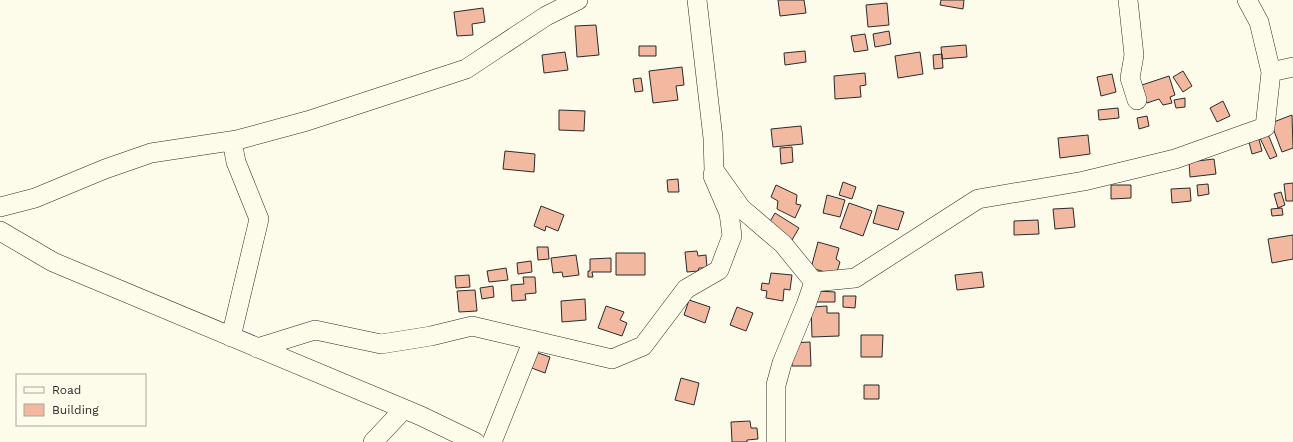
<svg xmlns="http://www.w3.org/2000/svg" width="1293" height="442" viewBox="0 0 1293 442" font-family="'Work Sans',sans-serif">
<rect width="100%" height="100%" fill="#fdfbea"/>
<path fill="#f2b8a0" stroke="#2b2b2b" d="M778 0H804L806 13 780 16Z
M941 0H964L963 9 940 5Z
M887 3 889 25 868 27 866 5Z
M483 8 485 22 472 24 473 35 457 36 454 12Z
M596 25 599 55 577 57 575 26Z
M889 31 891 44 875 47 873 34Z
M865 34 868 50 854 52 851 36Z
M966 45 967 57 942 59 941 47Z
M639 46H656V56H639Z
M805 51 806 62 785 65 784 53Z
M565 52 568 70 544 73 542 55Z
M920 52 923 74 898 78 895 56Z
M942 54 943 68 934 69 933 55Z
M682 67 684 85 676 86 678 100 653 103 649 71Z
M1183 71 1192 86 1183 92 1173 77Z
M865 73 866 85 860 86 861 97 835 99 834 76Z
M1112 74 1116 92 1101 96 1097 77Z
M1169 76 1175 95 1170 97 1172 103 1163 105 1159 99 1147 103 1142 85Z
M641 78 643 91 635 92 633 79Z
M1185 98V107L1176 108 1174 100Z
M1223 101 1230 116 1217 122 1210 108Z
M1118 108 1119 118 1099 120 1098 110Z
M559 110 585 111 584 131 559 130Z
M1292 115 1293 148 1282 152 1271 123Z
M1147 116 1149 126 1139 129 1137 118Z
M801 126 803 144 773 147 771 129Z
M1265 127 1277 156 1270 159 1257 132Z
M1257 132 1262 151 1252 154 1247 134Z
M1088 135 1090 154 1060 158 1058 138Z
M792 147 793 162 781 164 780 148Z
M505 151 535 154 534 172 503 169Z
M1214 159 1216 174 1190 177 1189 162Z
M678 179 679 192H668L667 180Z
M843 182 856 187 852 199 839 195Z
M1293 183V201H1286L1284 184Z
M1208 184 1209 194 1198 196 1197 185Z
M776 185 797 195 796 204 801 205 795 218 777 209 778 201 771 197Z
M1111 185H1131V198L1111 199Z
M1190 188 1191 201 1172 203 1171 189Z
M1281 192 1285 205 1278 208 1274 194Z
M827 195 845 200 840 217 823 213Z
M849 203 872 211 863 236 840 228Z
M878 205 904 212 898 230 873 223Z
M541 206 564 215 558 231 546 226 545 231 534 226Z
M1073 208 1075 227 1055 229 1053 209Z
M1282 208 1283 215 1272 216 1271 209Z
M775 213 799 228 792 240 768 225Z
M1038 220 1039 234 1014 235V221Z
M1293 235V259L1272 263 1268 239Z
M818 242 839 248 836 259 840 262 836 275 811 268Z
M537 247H548L549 259 538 260Z
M697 251 698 256 706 255 707 268H699L698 271 687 272 685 252Z
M616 253H645V275H616Z
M576 255 579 275 563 277 562 272 553 273 551 258Z
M611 258V272H592L593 277H588V271H590V259Z
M531 261 532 272 518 274 517 263Z
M506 268 508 280 489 282 487 271Z
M982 272 984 287 957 290 955 275Z
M771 273 792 275 790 290 784 289 783 301 766 298 767 291 761 290 762 283 769 284Z
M469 275 470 287 456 288 455 276Z
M523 277H535L536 293 525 294 526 300 512 301 511 285 524 284Z
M493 286 494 297 482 299 480 288Z
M475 290 477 311 459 312 457 291Z
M817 291 835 292V302H816Z
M843 296H856L855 308 843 307Z
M585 299 586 320 562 322 561 301Z
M689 300 710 307 705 323 684 315Z
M606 306 624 312 620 320 627 323 622 336 598 328Z
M827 306V313H839V336L812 337 811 307Z
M737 307 753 313 746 331 730 325Z
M861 335H883L882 357H861Z
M810 342 811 366H792L791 343Z
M535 352 550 357 545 373 529 367Z
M681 378 699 383 694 405 675 400Z
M864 385H879V399H864Z
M750 421 751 428H757L758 439 747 440V442H732L731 422Z"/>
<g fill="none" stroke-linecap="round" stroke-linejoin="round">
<defs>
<path id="minor" d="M697 0 713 138 714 170 741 208 783 244 814 282 806 305 782 363 776 385V442
M1128 0 1134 55 1130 78 1137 100
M1271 72 1293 67
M0 207 35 198 105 169 151 153 237 140 307 121 466 69 546 16 578 0
M0 231 53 262 421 416 475 442
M814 282 855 278 978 199 1084 181 1175 159 1265 127 1271 72 1259 22 1247 0
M231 337 259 219 236 162 232 141
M257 348 315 330 381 344 431 336 472 326 612 359 643 346 686 289 719 270 732 236 729 213 713 176 714 170
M373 442 404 409
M492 442 533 340"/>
</defs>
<use href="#minor" stroke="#2b2b2b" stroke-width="20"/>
<use href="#minor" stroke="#fdfbea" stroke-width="19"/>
</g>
<rect x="16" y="374" width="130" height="52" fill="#fdfbea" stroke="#a9a89e"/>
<rect x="24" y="387" width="20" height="6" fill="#fdfbea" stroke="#a9a89e"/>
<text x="52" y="394" font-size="12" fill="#2b2b2b">Road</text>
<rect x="24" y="404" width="20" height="12" fill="#f2b8a0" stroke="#a9a89e"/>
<text x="52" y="414" font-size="12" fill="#2b2b2b">Building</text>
</svg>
